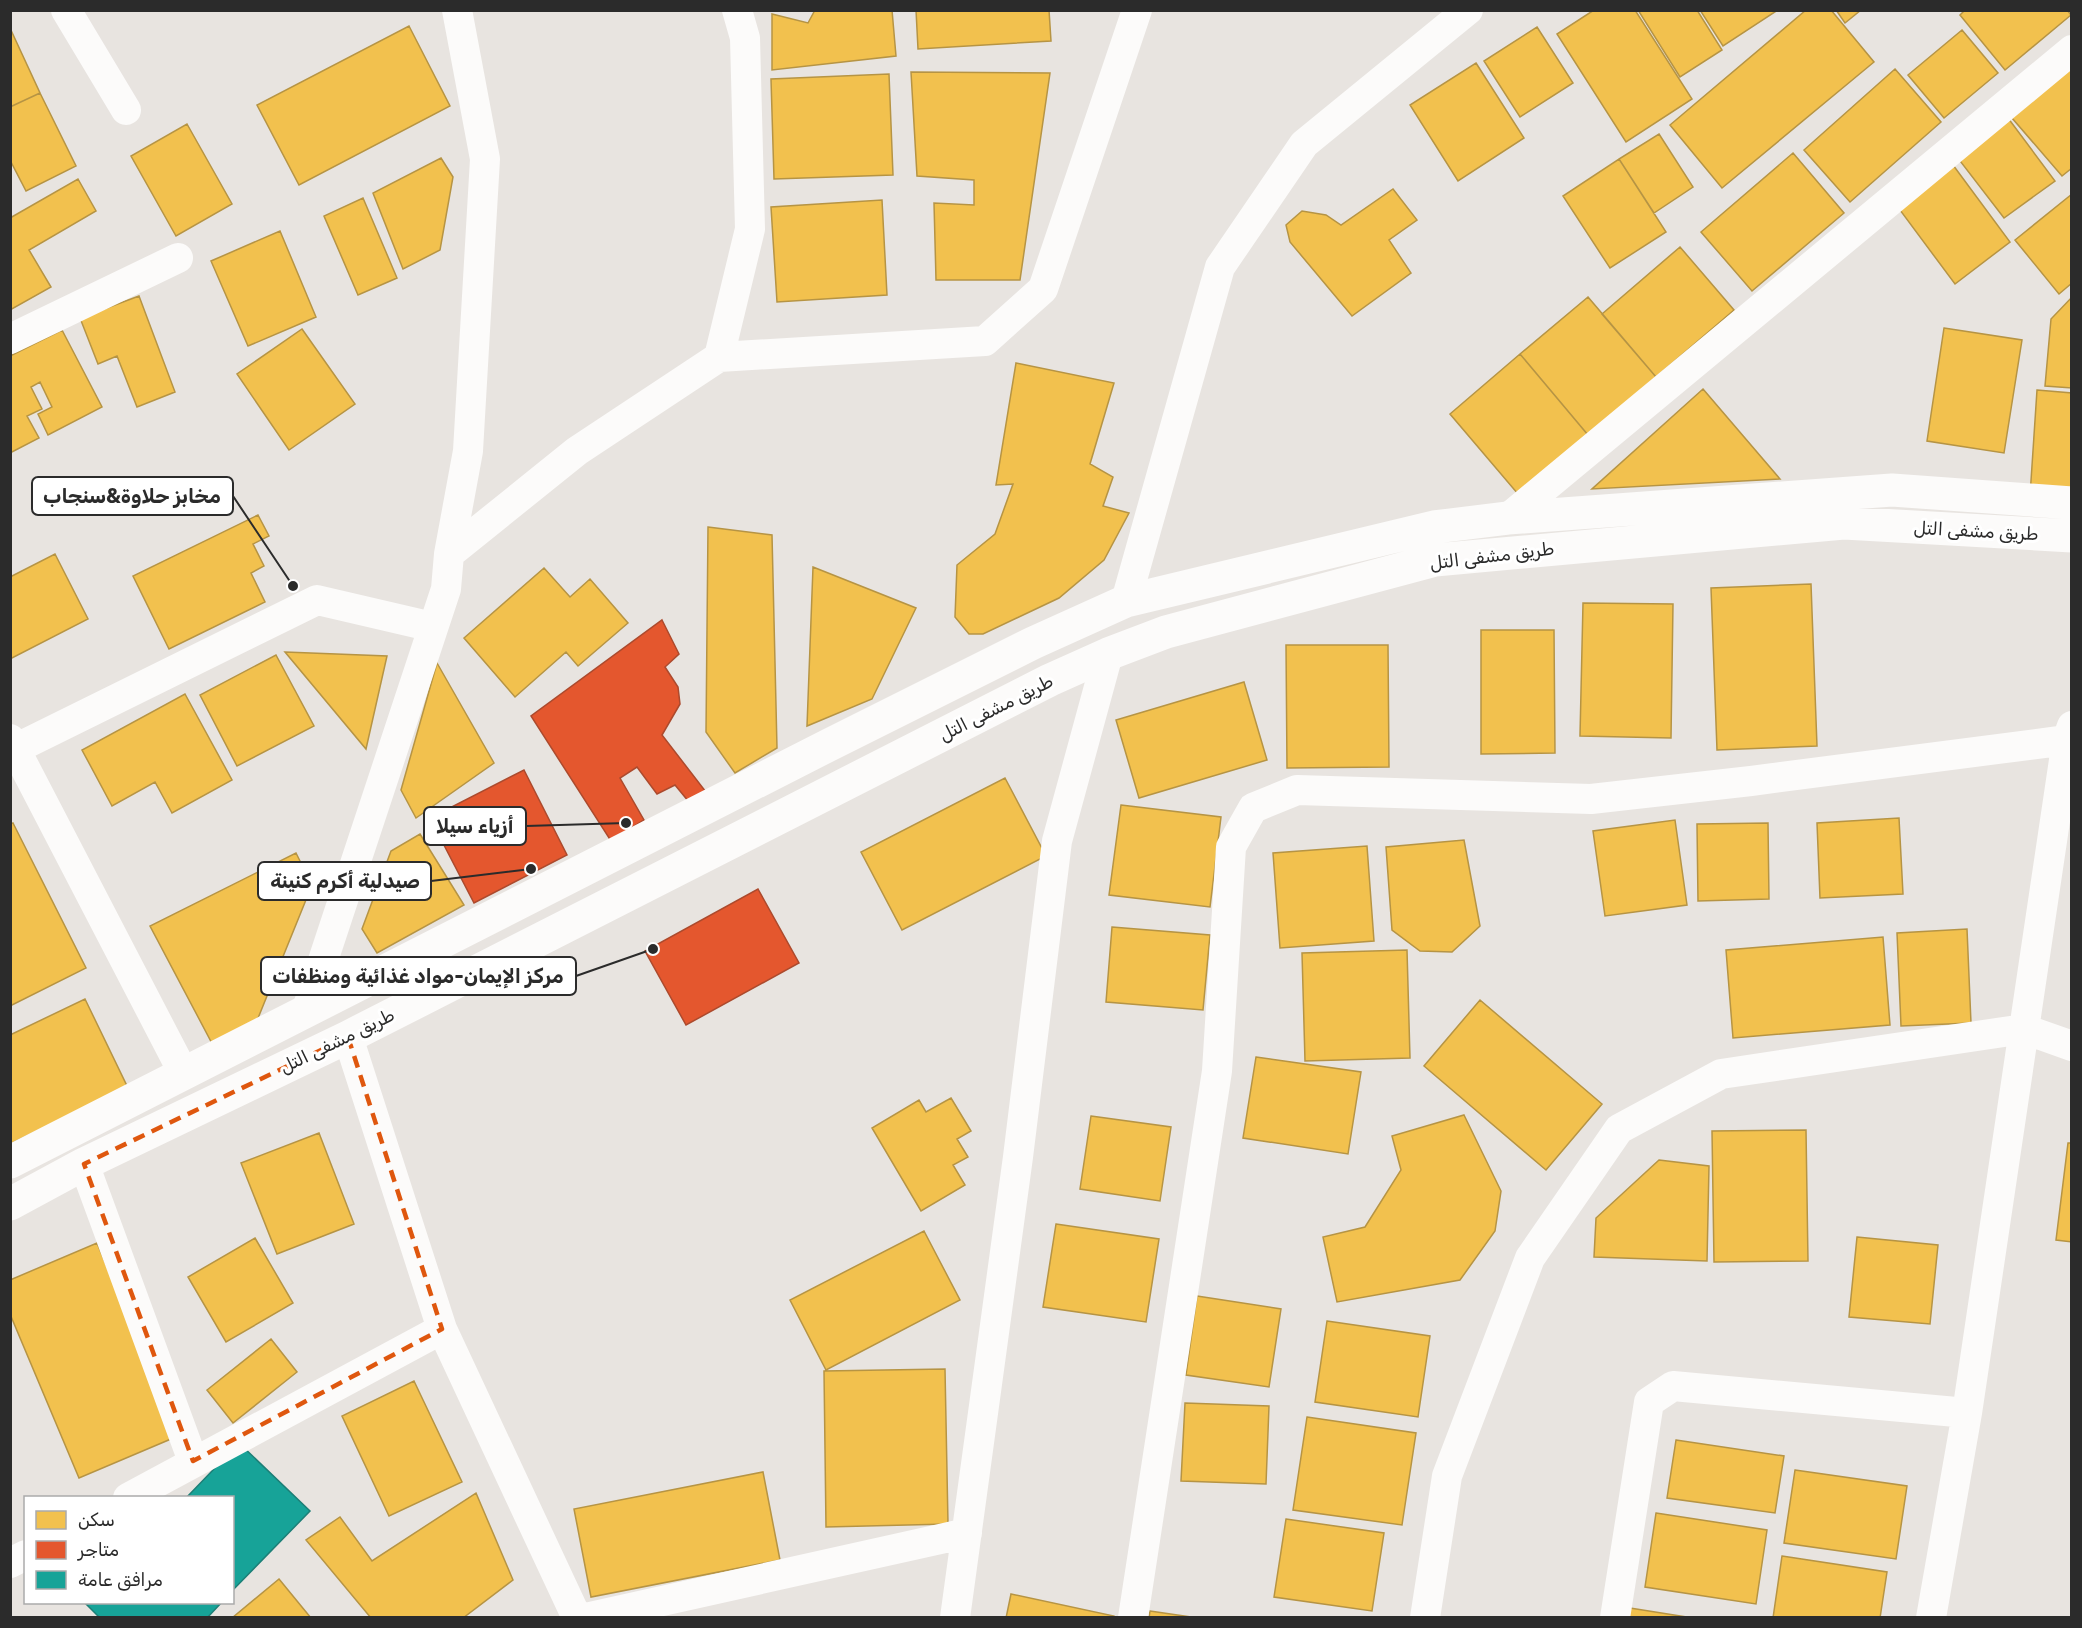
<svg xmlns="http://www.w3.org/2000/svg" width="2082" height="1628" viewBox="0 0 2082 1628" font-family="Rubik,Cairo,sans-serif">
<rect width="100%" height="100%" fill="#e8e4e0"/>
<path fill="#f2c14e" stroke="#b69444" stroke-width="1.5" d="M815 10H892L896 56 772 70V14L808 23Z
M916 10H1049L1051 41 918 49Z
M1594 10H1635L1692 99 1626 142 1557 34Z
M1638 10H1697L1722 50 1680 77Z
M1700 10H1778L1723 46Z
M1806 10H1831L1874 62 1722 188 1670 125Z
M1836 10H1861L1845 23Z
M1965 10H2067L2071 15 2005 70 1960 15Z
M409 26 450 106 299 185 257 105Z
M1537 27 1573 83 1520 117 1484 61Z
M10 28 40 93 10 107Z
M1962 30 1998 73 1944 118 1908 75Z
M1476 63 1524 138 1458 181 1410 105Z
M2072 67V168L2062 176 2012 118Z
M1895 69 1941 122 1850 202 1804 150Z
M911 72 1050 73 1020 280H936L934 203 974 205V180L917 176Z
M889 74 893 175 774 179 771 79Z
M40 93 76 166 26 191 10 160V107Z
M2008 118 2055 181 2004 218 1957 157Z
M187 124 232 204 176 236 131 156Z
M1659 134 1693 187 1654 213 1619 159Z
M1793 153 1844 213 1752 291 1701 232Z
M441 158 453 177 440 250 403 269 373 193Z
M1619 159 1666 232 1610 268 1563 196Z
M1953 165 2010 242 1955 284 1897 206Z
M78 179 96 211 29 250 51 287 10 310V218Z
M1393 189 1417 220 1389 240 1411 273 1352 316 1290 242 1286 225 1302 211 1326 215 1341 225Z
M2072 194V283L2059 294 2015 240Z
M363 198 397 278 358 295 324 216Z
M882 200 887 295 777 302 771 207Z
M280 231 316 317 248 346 211 261Z
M1680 247 1734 310 1656 377 1602 314Z
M139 296 175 392 137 407 117 356 98 364 80 318Z
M1588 297 1656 377 1588 435 1520 354Z
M2072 297V388L2045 386 2051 319Z
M1944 328 2022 340 2004 453 1927 441Z
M302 329 355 404 289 450 237 374Z
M62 330 102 407 48 435 38 414 52 407 40 382 31 387 42 409 27 416 39 438 10 453V356Z
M1520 354 1588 435 1518 494 1450 414Z
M1016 363 1114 383 1090 464 1113 477 1103 506 1129 513 1104 560 1059 598 983 634H969L955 617 957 565 995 534 1013 484 996 485Z
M1703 389 1780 479 1592 489Z
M2037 390 2072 393V499L2030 496Z
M258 515 269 536 253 544 264 566 251 573 265 602 169 649 133 576Z
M708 527 772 535 777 748 735 773 706 732Z
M55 554 88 619 10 659V577Z
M813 567 916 608 872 699 807 726Z
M544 568 570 597 590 579 628 623 578 666 566 652 515 697 464 638Z
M1811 584 1817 746 1717 750 1711 588Z
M1583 603 1673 604 1671 738 1580 736Z
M1481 630H1554L1555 753 1481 754Z
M1286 645H1388L1389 767 1287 768Z
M285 652 387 656 366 749Z
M276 655 314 726 237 766 200 695Z
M437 663 494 763 416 818 401 790Z
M1244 682 1267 760 1139 798 1116 720Z
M185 694 232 780 172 813 155 782 112 806 82 750Z
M1005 778 1046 856 902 930 861 852Z
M1121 805 1221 817 1210 907 1109 895Z
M1899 818 1903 894 1820 898 1817 823Z
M1675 820 1687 905 1605 916 1593 831Z
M13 823 86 968 10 1006V824Z
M1768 823 1769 899 1698 901 1697 824Z
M420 834 464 905 377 953 362 929 391 851Z
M1464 840 1480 926 1452 952 1420 951 1392 930 1386 847Z
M1367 846 1374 941 1280 948 1273 853Z
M296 853 312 885 252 1033 216 1051 150 926Z
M1112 927 1210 935 1203 1010 1106 1002Z
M1967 929 1971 1023 1901 1026 1897 933Z
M1883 937 1890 1025 1733 1038 1726 950Z
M1407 950 1410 1058 1305 1061 1302 953Z
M85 999 128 1088 10 1144V1035Z
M1480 1000 1602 1104 1546 1170 1424 1066Z
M1256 1057 1361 1072 1348 1154 1243 1138Z
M951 1098 971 1131 957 1139 968 1157 953 1165 965 1185 921 1211 872 1128 919 1100 926 1112Z
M1464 1115 1501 1191 1495 1231 1460 1280 1337 1302 1323 1237 1365 1227 1401 1170 1392 1136Z
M1091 1116 1171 1127 1160 1201 1080 1189Z
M1806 1130 1808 1261 1714 1262 1712 1131Z
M319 1133 354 1224 277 1254 241 1163Z
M2068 1143H2072V1242L2056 1240Z
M1659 1160 1709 1166 1707 1261 1594 1257 1596 1218Z
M1056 1224 1159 1239 1146 1322 1043 1307Z
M924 1231 960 1300 826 1370 790 1300Z
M1857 1237 1938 1245 1930 1324 1849 1317Z
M255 1238 293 1303 226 1342 188 1277Z
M97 1243 178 1436 79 1478 10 1314V1280Z
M1197 1296 1281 1309 1269 1387 1186 1375Z
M1327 1321 1430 1336 1418 1417 1315 1402Z
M271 1339 297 1372 233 1423 207 1390Z
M945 1369 948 1524 826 1527 824 1371Z
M414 1381 462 1482 389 1516 342 1416Z
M1185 1403 1269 1406 1266 1484 1181 1481Z
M1307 1417 1416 1433 1402 1525 1293 1510Z
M1676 1440 1784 1456 1775 1513 1667 1498Z
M1795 1470 1907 1486 1896 1559 1784 1543Z
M763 1472 780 1560 591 1597 574 1509Z
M476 1493 513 1580 463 1618H371L306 1540 340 1517 372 1561Z
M1656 1513 1767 1530 1756 1604 1645 1587Z
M1286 1519 1384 1533 1372 1611 1274 1597Z
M1782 1556 1887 1572 1880 1618H1773Z
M279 1579 311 1618H232Z
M1011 1594 1114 1616V1618H1006Z
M1630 1608 1693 1618H1628Z
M1150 1611 1198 1618H1149Z"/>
<path fill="#e4572e" stroke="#ac4a2d" stroke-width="1.5" d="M662 620 679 654 665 667 678 687 680 704 662 735 706 792 689 802 675 785 657 794 637 767 620 778 644 820 611 841 531 716Z
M524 770 567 855 474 903 430 818Z
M758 889 799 963 686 1025 645 951Z"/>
<path fill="#17a398" stroke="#1d7f77" stroke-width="1.5" d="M239 1443 310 1511 232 1591V1498H186Z
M222 1602 207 1618H100L85 1603Z"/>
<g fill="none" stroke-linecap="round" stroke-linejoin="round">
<path stroke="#fcfbfa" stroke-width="30" d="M66 10 126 110
M10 339 178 258
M719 357 750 229 745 38 737 10
M1508 518 2072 50
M449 554 577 451 719 357 985 341 1043 289 1137 10
M1126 601 1220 267 1304 144 1468 10
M10 739 184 1074
M15 749 317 600 433 627
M306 1012 446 589 449 554 468 451 485 159 457 10
M348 1037 442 1329 577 1618
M84 1164 193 1461
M128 1498 442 1329
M10 1563 26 1555
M586 1618 967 1533
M955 1618 1018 1157 1057 841 1108 654
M1133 1618 1217 1071 1231 847 1253 808 1297 790 1591 799 1751 781 2067 740 2072 741
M1425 1618 1447 1476 1530 1258 1619 1129 1721 1074 2024 1029 2072 1046
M1615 1618 1649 1402 1673 1386 1967 1413
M1931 1618 1967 1413 2067 740 2072 726"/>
<path stroke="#fcfbfa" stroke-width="33" d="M10 1162 829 745 1033 643 1126 601 1434 527 1508 518 1892 490 2072 503
M10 1204 84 1164 348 1037 1050 680 1108 654 1166 632 1435 560 1844 523 2072 536"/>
</g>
<path fill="none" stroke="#df570e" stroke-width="4.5" stroke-dasharray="12 8" stroke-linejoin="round" d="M348 1037 442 1329 193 1461 84 1164Z"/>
<g text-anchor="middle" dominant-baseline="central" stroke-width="6" stroke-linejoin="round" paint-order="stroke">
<g font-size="18" fill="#2b2b2b" stroke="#fff">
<text transform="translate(1976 531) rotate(3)">طريق مشفى التل</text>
<text transform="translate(1492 556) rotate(-7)">طريق مشفى التل</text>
<text transform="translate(996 708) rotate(-27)">طريق مشفى التل</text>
<text transform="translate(337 1041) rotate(-26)">طريق مشفى التل</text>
</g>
</g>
<path fill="none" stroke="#2b2b2b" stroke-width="2" d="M293 586L233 496M626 823L526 826M531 869L431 881M653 949L576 976"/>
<g fill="#2b2b2b" stroke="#fff" stroke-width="2">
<circle cx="293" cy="586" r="6"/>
<circle cx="626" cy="823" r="6"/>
<circle cx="531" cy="869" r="6"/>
<circle cx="653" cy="949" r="6"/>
</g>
<g fill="#fff" stroke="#2b2b2b" stroke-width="2">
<rect x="32" y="477" width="201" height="38" rx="6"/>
<rect x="424" y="807" width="102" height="38" rx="6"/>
<rect x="258" y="862" width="173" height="38" rx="6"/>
<rect x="261" y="957" width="315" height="38" rx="6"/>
</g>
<g font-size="20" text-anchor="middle" font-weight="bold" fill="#2b2b2b">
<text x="132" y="503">مخابز حلاوة&amp;سنجاب</text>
<text x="475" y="833">أزياء سيلا</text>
<text x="345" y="888">صيدلية أكرم كنينة</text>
<text x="418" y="983">مركز الإيمان-مواد غذائية ومنظفات</text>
</g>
<rect width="2082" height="1628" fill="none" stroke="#2b2b2b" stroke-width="24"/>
<rect x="24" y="1496" width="210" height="108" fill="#ffffff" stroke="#aaaaaa" stroke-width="1.5"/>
<rect x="36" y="1511" width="30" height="18" fill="#f2c14e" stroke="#aaaaaa" stroke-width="1.5"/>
<text x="78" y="1526" font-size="18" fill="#2b2b2b">سكن</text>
<rect x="36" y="1541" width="30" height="18" fill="#e4572e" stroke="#aaaaaa" stroke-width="1.5"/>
<text x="78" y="1556" font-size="18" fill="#2b2b2b">متاجر</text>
<rect x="36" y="1571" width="30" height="18" fill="#17a398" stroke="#aaaaaa" stroke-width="1.5"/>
<text x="78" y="1586" font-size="18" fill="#2b2b2b">مرافق عامة</text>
</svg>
